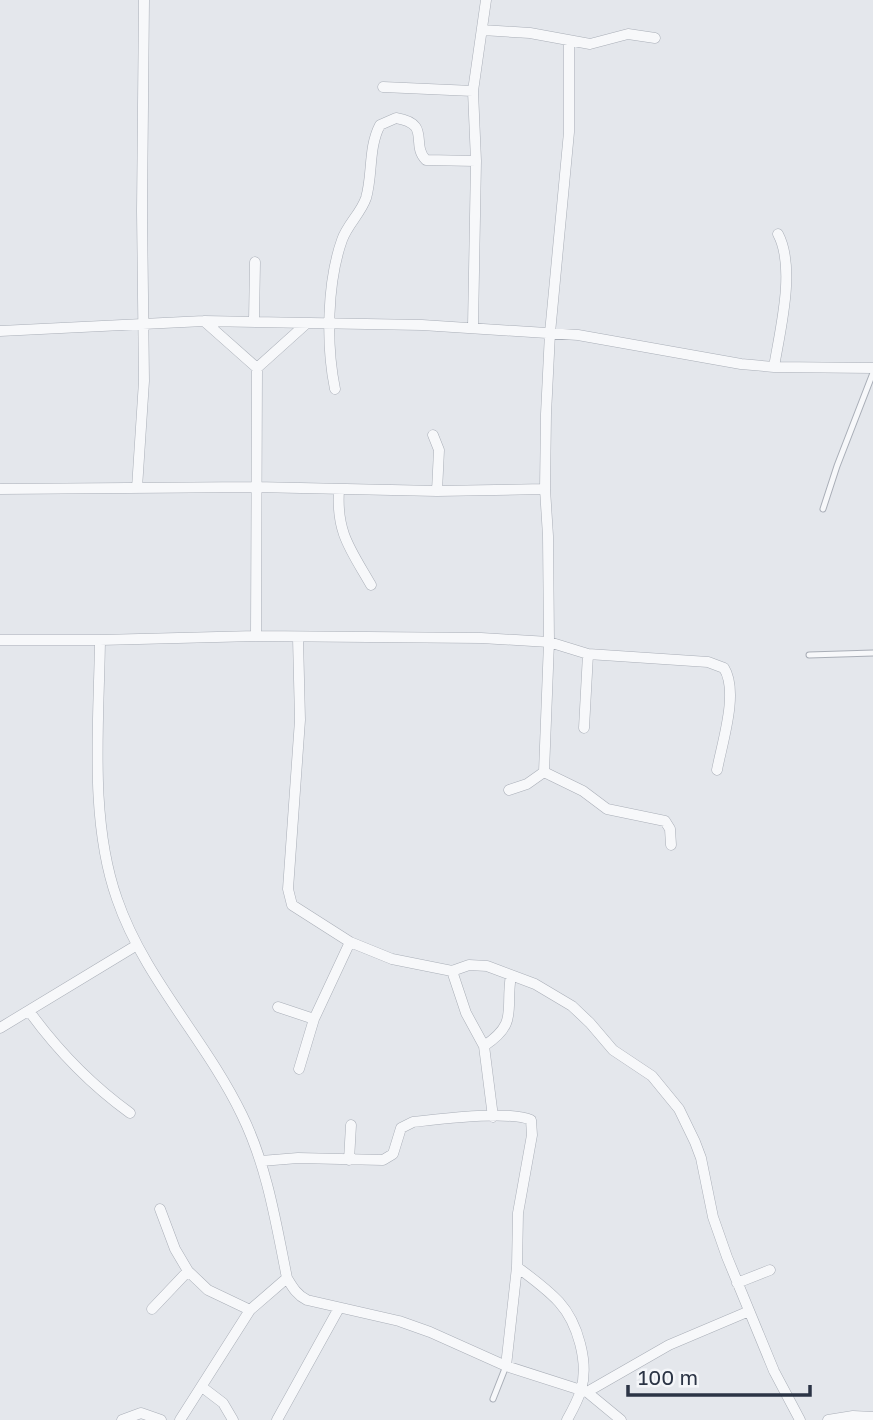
<svg xmlns="http://www.w3.org/2000/svg" width="873" height="1420" viewBox="0 0 873 1420" font-family="'Golos Text',sans-serif">
  <rect width="100%" height="100%" fill="#e4e7ec"/>
  <g fill="none" stroke-linecap="round" stroke-linejoin="round">
    <g stroke="#a9aeb7" stroke-width="7">
      <path id="lane" d="M 823,509 L 837,466 L 873,373
        M 809,655 L 873,653
        M 493,1399 L 506,1366"/>
    </g>
    <g stroke="#a9aeb7" stroke-width="11">
      <path id="street" d="M 482,30 L 530,33 L 590,44 L 628,34 L 655,38
        M 569,41 L 569,132 L 550,333 L 546,414 L 545,489 L 548,536 L 549,642 L 544,772 L 583,791 L 607,809 L 665,821 L 670,829 L 671,845
        M 383,87 L 473,91
        M 204,321 L 257,368
        M 254,321 L 255,262
        M 473,327 L 476,161 L 473,91 L 486,0
        M 0,331 L 204,321 L 422,325 L 578,335 L 741,364 L 774,367 L 873,368
        M 774,367 C 780,330 796,268 778,234
        M 335,389 C 326,345 327,282 342,240 C 347,225 361,213 366,198 C 373,174 368,148 380,125 L 396,118 C 432,124 410,144 426,160 L 476,161
        M 433,435 L 439,450 L 437,491
        M 137,488 L 144,381 L 142,211 L 144,0
        M 0,489 L 255,487 L 437,491 L 545,489
        M 339,490 C 336,533 351,550 371,585
        M 256,636 L 257,368 L 307,323
        M 298,638 L 300,720 L 288,889 L 292,905 L 350,942 L 392,959 L 452,971 L 469,965 L 487,966 L 535,984 L 572,1006 L 590,1023 L 613,1050 L 652,1076 L 679,1109 L 695,1142 L 701,1158 L 713,1217 L 727,1257 L 774,1371 L 800,1420
        M 0,640 L 100,640 L 256,636 L 481,638 L 549,642 L 588,654 L 708,662 L 724,668 C 739,692 722,743 717,770
        M 100,640 C 99,723 89,820 117,899 C 144,978 206,1040 242,1115 C 267,1166 276,1223 287,1278 C 293,1288 297,1295 307,1300 L 399,1321 L 430,1332 L 506,1366 L 587,1392 L 621,1420
        M 584,728 L 588,654
        M 509,790 L 527,784 L 544,772
        M 452,971 L 466,1013 L 484,1046 L 493,1117
        M 278,1007 L 314,1019
        M 29,1011 C 58,1051 90,1084 130,1113
        M 0,1028 L 137,945
        M 484,1046 C 519,1023 505,1010 511,975
        M 299,1069 L 314,1019 L 350,942
        M 349,1160 L 351,1125
        M 261,1161 L 298,1158 L 383,1160 L 393,1154 L 401,1128 L 413,1122 C 439,1119 509,1110 531,1120 L 532,1135 L 518,1213 L 517,1267 L 506,1366
        M 160,1209 L 175,1249 L 188,1271
        M 517,1267 C 532,1278 547,1289 559,1302 C 578,1323 589,1363 581,1390 C 578,1400 572,1411 567,1420
        M 737,1283 L 770,1270
        M 152,1309 L 188,1271 L 208,1290 L 250,1310
        M 202,1387 L 223,1403 L 233,1420
        M 587,1392 L 669,1345 L 747,1312
        M 122,1420 L 141,1413 L 161,1420
        M 180,1420 L 250,1310 L 287,1278
        M 277,1420 L 339,1308
        M 828,1420 L 853,1416 L 873,1417"/>
    </g>
    <use href="#lane" stroke="#f7f8fa" stroke-width="5"/>
    <use href="#street" stroke="#f7f8fa" stroke-width="10"/>
  </g>
  <path d="M628 1385v10h182v-10" fill="none" stroke="#2b3445" stroke-width="3.5"/>
  <text x="638" y="1385" font-size="21" fill="#2b3445" stroke="#f4f6f9" stroke-width="5" paint-order="stroke">100 m</text>
</svg>
